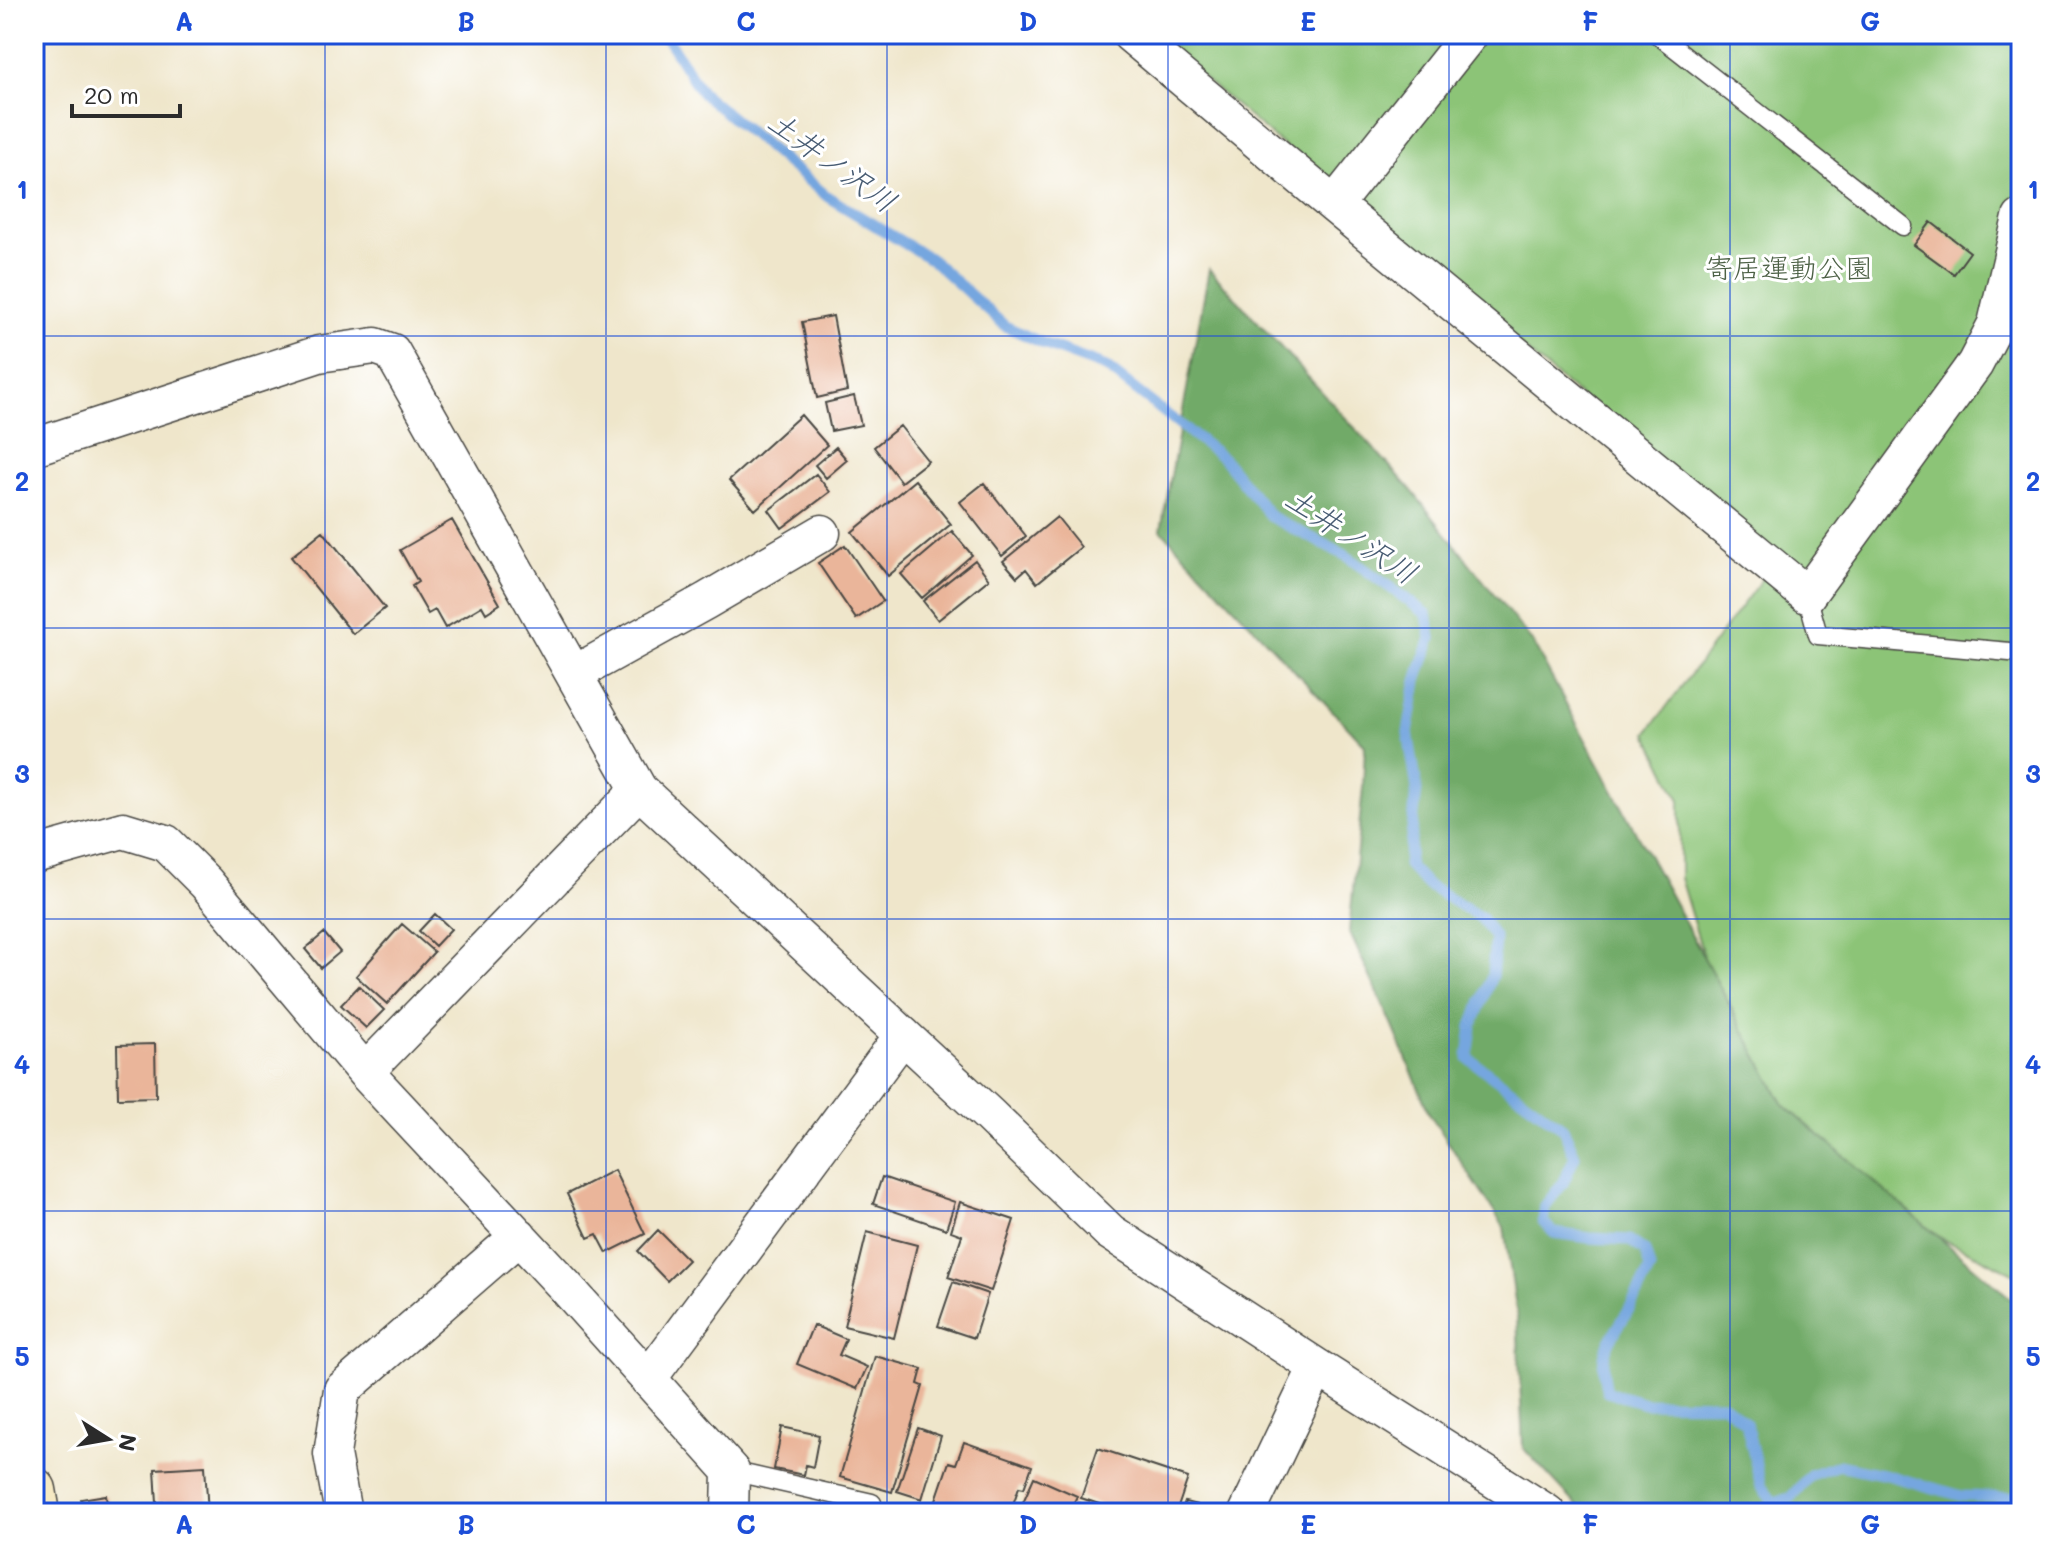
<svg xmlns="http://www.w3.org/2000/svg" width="2055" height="1547" viewBox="0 0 2055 1547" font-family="Mali,'Klee One',sans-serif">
  <rect width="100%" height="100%" fill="#fff"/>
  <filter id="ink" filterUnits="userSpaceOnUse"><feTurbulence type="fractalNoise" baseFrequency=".0125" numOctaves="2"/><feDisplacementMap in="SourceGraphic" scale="16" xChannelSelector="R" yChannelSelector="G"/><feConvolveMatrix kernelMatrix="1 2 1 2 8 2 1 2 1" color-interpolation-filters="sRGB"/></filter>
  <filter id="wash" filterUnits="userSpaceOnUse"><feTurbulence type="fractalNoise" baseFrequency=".006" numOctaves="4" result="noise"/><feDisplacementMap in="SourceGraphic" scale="32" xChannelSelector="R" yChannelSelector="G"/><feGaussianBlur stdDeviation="1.8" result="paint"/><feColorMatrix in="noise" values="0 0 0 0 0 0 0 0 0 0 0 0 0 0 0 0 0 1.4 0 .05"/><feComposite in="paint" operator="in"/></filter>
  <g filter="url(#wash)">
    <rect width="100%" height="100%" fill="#efe6cb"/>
    <path fill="#8cc477" stroke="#5c7851" stroke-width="2" d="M 1151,34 L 2021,34 L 2021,1277 L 1844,1191 L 1732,1050 L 1680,878 L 1680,800 L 1647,733 L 1775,561 Z"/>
    <path fill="#71aa68" stroke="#4e6a4a" stroke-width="2" d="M 1209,269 L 1408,486 L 1533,643 L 1784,1105 L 2021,1307 L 2021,1513 L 1584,1513 L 1523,1448 L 1517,1314 L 1504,1227 L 1429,1113 L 1392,1024 L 1349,931 L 1363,787 L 1365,745 L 1161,530 Z"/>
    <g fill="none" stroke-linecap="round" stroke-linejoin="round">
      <path stroke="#74a6df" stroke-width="11" d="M 664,34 L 702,93 L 828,197 L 932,260 L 1005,326 L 1049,346 L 1106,367 L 1224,459 L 1271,517 L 1345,555 L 1427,614 L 1431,638 L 1417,681 L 1408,733 L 1417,788 L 1408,865 L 1427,885 L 1481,918 L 1495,938 L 1492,976 L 1472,1026 L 1468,1058 L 1563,1128 L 1575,1156 L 1563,1183 L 1545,1206 L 1543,1222 L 1554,1233 L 1590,1238 L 1629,1240 L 1645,1251 L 1650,1269 C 1643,1282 1637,1296 1629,1309 C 1609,1344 1597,1350 1607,1392 L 1645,1403 L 1723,1404 L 1746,1423 L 1761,1486 L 1773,1502 L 1790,1498 L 1810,1475 L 1838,1465 L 1887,1475 L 1962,1496 L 2021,1498"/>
    </g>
    <g id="blocks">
      <path fill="#eab59a" d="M 1931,222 L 1970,252 L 1954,274 L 1914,245 Z
        M 833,316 L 847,391 L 817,398 L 802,322 Z
        M 854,396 L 861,425 L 831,431 L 825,403 Z
        M 801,415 L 827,445 L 755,510 L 729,480 Z
        M 900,426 L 928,461 L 901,482 L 874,447 Z
        M 836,447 L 847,460 L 826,478 L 815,465 Z
        M 816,474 L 830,492 L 782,528 L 769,510 Z
        M 915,480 L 951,524 L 888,576 L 852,532 Z
        M 984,483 L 1026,536 L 1002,556 L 960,502 Z
        M 1057,517 L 1081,547 L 1037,583 L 1026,569 L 1017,577 L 1003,561 Z
        M 452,520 L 500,604 L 486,613 L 482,606 L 445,628 L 435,610 L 428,614 L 412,586 L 418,582 L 400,550 Z
        M 323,531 L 385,608 L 353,634 L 291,557 Z
        M 952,531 L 972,555 L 922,598 L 901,574 Z
        M 845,545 L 883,601 L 856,619 L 818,563 Z
        M 975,560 L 989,579 L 938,620 L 923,601 Z
        M 435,914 L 451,929 L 435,946 L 419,931 Z
        M 402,924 L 434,952 L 387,1004 L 356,976 Z
        M 324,933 L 340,952 L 321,968 L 305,949 Z
        M 359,986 L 384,1010 L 366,1028 L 341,1005 Z
        M 155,1044 L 156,1097 L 118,1098 L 117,1045 Z
        M 614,1170 L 645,1234 L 607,1253 L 597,1234 L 588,1238 L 567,1194 Z
        M 882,1177 L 955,1202 L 946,1229 L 873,1204 Z
        M 960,1202 L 1014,1220 L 991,1291 L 948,1277 L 962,1235 L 951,1231 Z
        M 658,1230 L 688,1260 L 667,1281 L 638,1251 Z
        M 867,1232 L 917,1245 L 894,1338 L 844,1326 Z
        M 953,1282 L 988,1294 L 974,1338 L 938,1326 Z
        M 813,1325 L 846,1339 L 839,1355 L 867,1367 L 857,1389 L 797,1364 Z
        M 875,1356 L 922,1369 L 918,1384 L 923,1386 L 892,1492 L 840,1477 Z
        M 782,1427 L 819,1435 L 813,1467 L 806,1465 L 804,1475 L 774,1469 Z
        M 918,1428 L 941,1436 L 922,1499 L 897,1491 Z
        M 964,1442 L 1032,1466 L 1024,1488 L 1019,1487 L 1010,1513 L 949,1513 L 950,1509 L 935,1503 L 949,1462 L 956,1464 Z
        M 1098,1448 L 1188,1478 L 1176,1513 L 1126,1513 L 1081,1498 Z
        M 205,1466 L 208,1513 L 168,1513 L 168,1502 L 157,1503 L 155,1469 Z
        M 1034,1477 L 1077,1496 L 1069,1513 L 1028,1513 L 1020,1509 Z
        M 106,1495 L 108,1513 L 83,1513 L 81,1499 Z
        M 1185,1502 L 1197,1505 L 1194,1513 L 1181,1513 Z
        M 1079,1503 L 1107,1512 L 1107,1513 L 1076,1513 Z"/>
    </g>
  </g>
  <g filter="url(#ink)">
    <use href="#blocks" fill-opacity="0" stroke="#484743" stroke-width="2"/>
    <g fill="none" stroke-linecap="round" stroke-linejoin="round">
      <g stroke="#484743" stroke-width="21">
        <path id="service" d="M 1657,34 L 1903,226
          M 1807,595 L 1818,635 L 2021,653
          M 731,1471 L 872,1503"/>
      </g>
      <g stroke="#484743" stroke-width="39">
        <path id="minor" d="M 1130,34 L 1334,205 L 1807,595 L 1975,364 L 1996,324 L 2021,218
          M 1334,205 L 1470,34
          M 34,447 L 319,354 L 375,346 L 392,352 L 639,790 L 989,1115 L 1110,1232 L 1317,1367 L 1547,1513
          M 574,674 L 706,601 L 822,533
          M 34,855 L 123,830 L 166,843 L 206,883 L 365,1072 L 564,1285 L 731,1471 L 730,1513
          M 365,1072 L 639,790
          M 648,1379 L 903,1035
          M 343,1513 L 332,1454 L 342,1390 L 519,1236
          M 1247,1513 L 1317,1367"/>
      </g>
      <g stroke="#484743" stroke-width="47">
        <path id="secondary" d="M 34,1490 L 38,1513"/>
      </g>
      <use href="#service" stroke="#fff" stroke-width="18"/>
      <use href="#minor" stroke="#fff" stroke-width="36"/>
      <use href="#secondary" stroke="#f6e9c3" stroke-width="44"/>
    </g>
  </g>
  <path fill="none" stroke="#1d4ed8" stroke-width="2" stroke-opacity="0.55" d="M 325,34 L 325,1513M 606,34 L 606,1513M 887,34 L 887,1513M 1168,34 L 1168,1513M 1449,34 L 1449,1513M 1730,34 L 1730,1513M 34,336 L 2021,336M 34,628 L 2021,628M 34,919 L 2021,919M 34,1211 L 2021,1211"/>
  <g text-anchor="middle" stroke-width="6" stroke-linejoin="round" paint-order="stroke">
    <g font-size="28" fill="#4d6146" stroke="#fff">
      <text x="1789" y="278">寄居運動公園</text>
    </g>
    <g font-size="30" font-style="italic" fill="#485c73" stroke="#fff">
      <text transform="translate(832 162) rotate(36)" y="10">土井ノ沢川</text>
      <text transform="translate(1351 536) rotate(33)" y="10">土井ノ沢川</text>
    </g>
  </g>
  <rect width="2055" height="1547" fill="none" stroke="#fff" stroke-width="88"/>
  <g transform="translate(108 1439) rotate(101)" stroke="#ffffff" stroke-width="6" paint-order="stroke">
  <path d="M0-6L14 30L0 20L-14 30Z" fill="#2b2b2b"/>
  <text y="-12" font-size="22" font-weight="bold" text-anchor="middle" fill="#2b2b2b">N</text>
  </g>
  <path d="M72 104v12h108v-12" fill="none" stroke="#2b2b2b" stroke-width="4"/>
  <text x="84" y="104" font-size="24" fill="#2b2b2b" stroke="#ffffff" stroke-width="6" paint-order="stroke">20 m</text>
  <rect x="44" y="44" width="1967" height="1459" fill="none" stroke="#1d4ed8" stroke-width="3"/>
  <g font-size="26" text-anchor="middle" font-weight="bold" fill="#1d4ed8">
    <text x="184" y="31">A</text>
    <text x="466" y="31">B</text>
    <text x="746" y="31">C</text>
    <text x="1028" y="31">D</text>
    <text x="1308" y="31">E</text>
    <text x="1590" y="31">F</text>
    <text x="1870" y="31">G</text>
    <text x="22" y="199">1</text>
    <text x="2033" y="199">1</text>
    <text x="22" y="491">2</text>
    <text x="2033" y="491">2</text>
    <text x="22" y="783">3</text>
    <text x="2033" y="783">3</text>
    <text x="22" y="1074">4</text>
    <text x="2033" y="1074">4</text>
    <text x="22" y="1366">5</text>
    <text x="2033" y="1366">5</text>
    <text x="184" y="1534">A</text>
    <text x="466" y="1534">B</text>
    <text x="746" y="1534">C</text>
    <text x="1028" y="1534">D</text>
    <text x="1308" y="1534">E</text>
    <text x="1590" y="1534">F</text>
    <text x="1870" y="1534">G</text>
  </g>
</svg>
